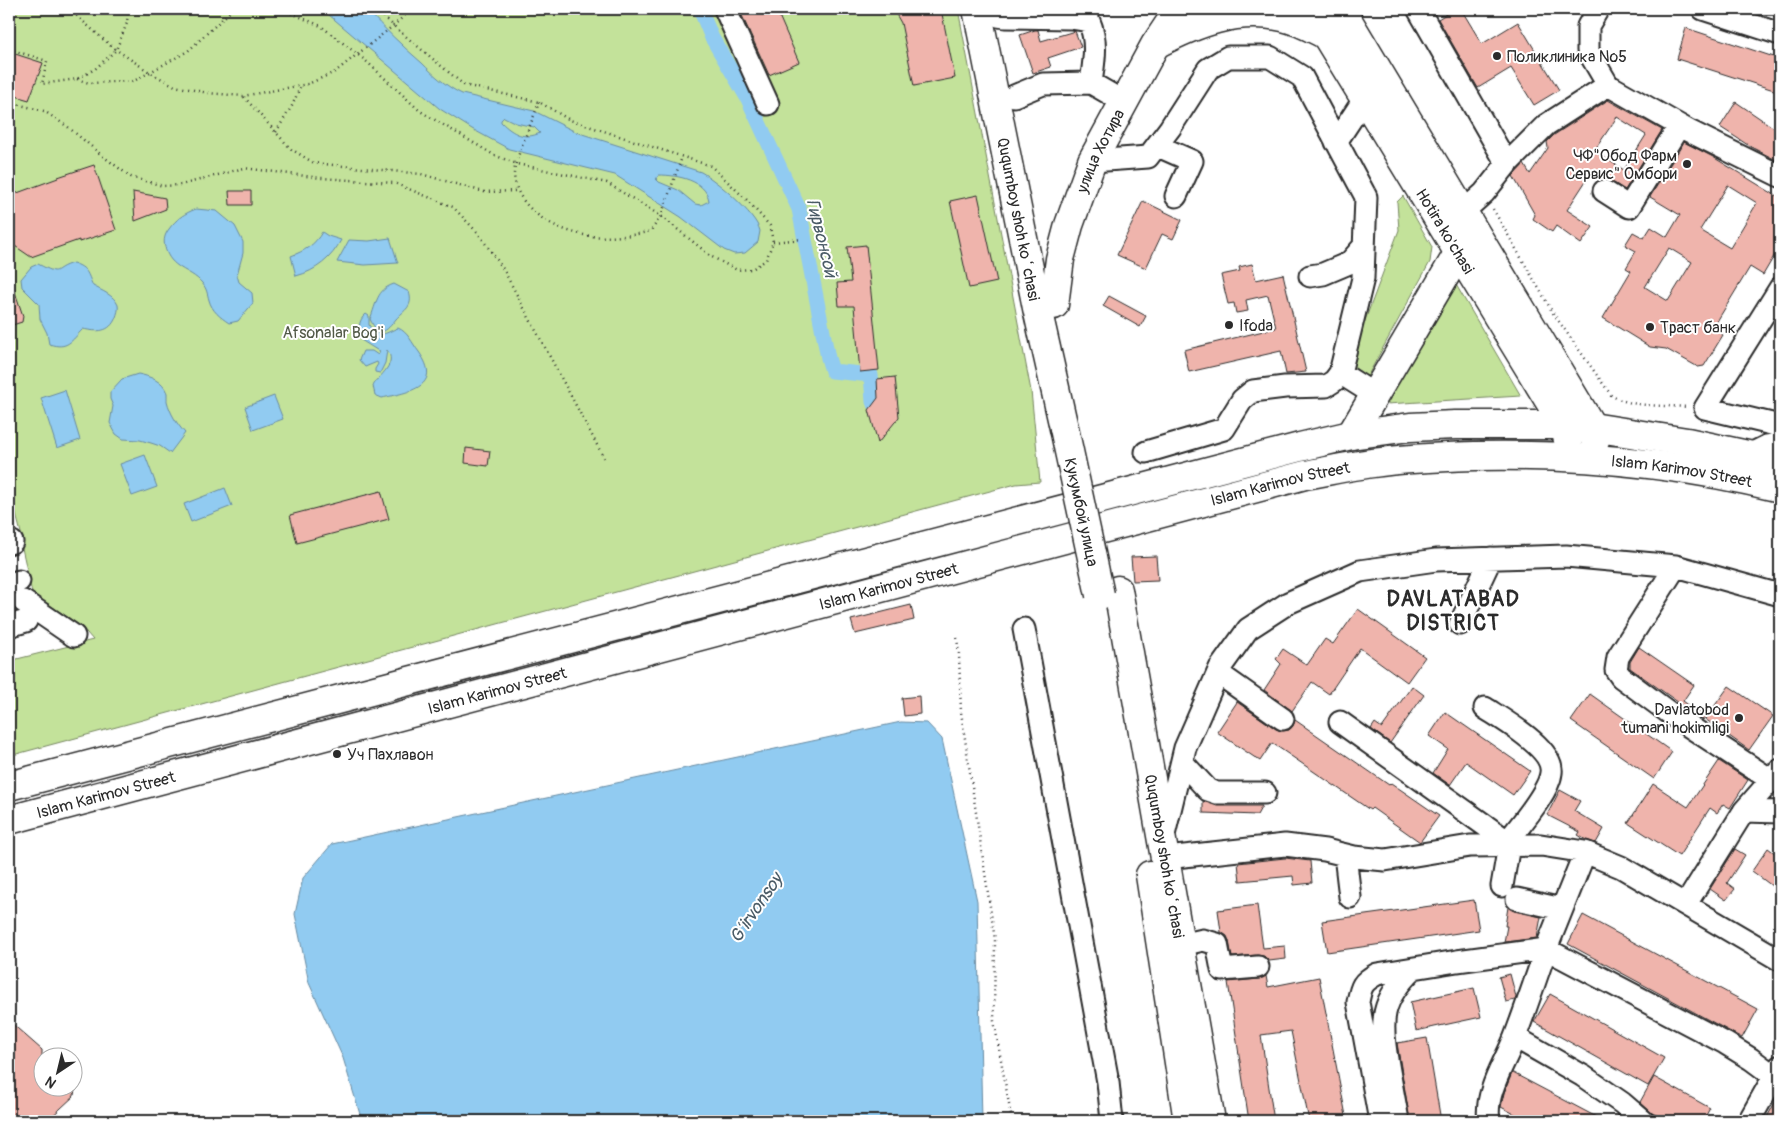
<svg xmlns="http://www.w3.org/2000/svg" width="1789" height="1130" viewBox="0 0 1789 1130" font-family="Pangolin,sans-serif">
  <rect width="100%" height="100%" fill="#fff"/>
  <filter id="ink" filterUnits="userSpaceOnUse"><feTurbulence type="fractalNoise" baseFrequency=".02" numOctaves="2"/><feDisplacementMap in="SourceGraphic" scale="10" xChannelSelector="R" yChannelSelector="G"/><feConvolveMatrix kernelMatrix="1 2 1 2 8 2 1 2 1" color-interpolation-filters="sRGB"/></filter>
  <g filter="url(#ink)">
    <path fill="#c3e29a" stroke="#778662" d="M 9,9 L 958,9 L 1031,391 L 1040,482 L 1016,484 L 9,756 L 9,661 L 93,640 L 81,626 L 32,593 L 22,548 L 21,533 L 9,488 Z
      M 1403,196 L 1432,247 L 1430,262 L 1367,377 L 1349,363 L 1399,230 L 1397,202 Z
      M 1455,283 L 1521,396 L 1386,404 Z"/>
    <path fill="#91cbf1" stroke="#688ba2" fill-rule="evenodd" d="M 322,9 L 366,9 C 384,28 402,46 422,63 C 434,75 447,87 462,94 L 534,111 L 576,132 L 701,172 C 717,181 756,214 760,231 L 758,242 L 745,253 L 734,254 L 724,250 L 681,217 L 615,175 L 509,149 L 472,129 L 440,109 ZM 504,117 L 516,123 L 534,127 L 540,133 C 525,140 513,134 501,122 L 501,120 ZM 659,175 C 677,175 706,180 709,201 L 701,205 L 695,204 L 678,190 L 659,182 L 656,179 Z
      M 196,209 L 217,211 L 235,226 L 243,242 L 243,253 L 237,275 L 239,282 L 252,293 L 253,303 L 238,321 L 229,323 C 220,317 212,311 209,300 C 207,293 207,289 202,283 C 190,269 170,269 165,247 C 163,240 165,234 169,229 C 176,219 185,213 196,209 Z
      M 322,232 L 328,236 L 341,240 C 332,258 316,271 296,276 L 291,256 C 304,251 315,245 322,232 Z
      M 390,238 L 398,263 L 365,265 L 337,262 L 349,240 L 369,241 Z
      M 73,263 C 88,268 87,273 93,286 C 102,291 114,295 118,305 C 119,309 117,314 116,317 C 110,333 97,332 83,329 C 71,341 68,350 49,344 L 47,333 L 40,319 L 39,304 L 22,287 L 21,279 L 31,267 L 38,264 C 63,277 51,269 73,263 Z
      M 394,284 L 409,292 C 414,307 404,310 396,319 C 386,332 379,339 370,319 C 377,303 376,290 394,284 Z
      M 366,314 L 369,316 L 369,325 C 379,341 386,332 398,328 C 408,332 412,343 419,352 C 444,387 409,392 382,398 L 375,395 L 373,386 C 379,375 398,364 387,350 L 385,363 L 380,373 L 375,372 L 375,369 L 378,364 L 377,362 L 365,367 L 359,360 L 363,351 L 372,351 L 378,355 L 380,352 L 361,340 C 359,331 357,321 366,314 Z
      M 138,374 C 149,376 163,381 167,393 C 167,396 167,399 167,401 C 170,413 177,424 185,433 L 170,453 L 160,446 L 151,443 L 140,440 L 123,439 L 116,434 L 110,423 L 113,406 L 110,399 L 110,392 L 122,379 Z
      M 65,390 L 80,440 L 57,448 L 41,398 Z
      M 274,396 L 283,419 L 253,430 L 245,407 Z
      M 145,455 L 157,487 L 132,496 L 120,464 Z
      M 225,488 L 232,506 L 191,522 L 184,504 Z
      M 901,722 L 927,723 L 942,739 L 977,901 L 982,1121 L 362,1121 L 343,1058 L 309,983 L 295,914 L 303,878 L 332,844 Z"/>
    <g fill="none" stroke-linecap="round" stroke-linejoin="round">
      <path stroke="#91cbf1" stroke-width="15" d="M 700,9 L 712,38 L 748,99 L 799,209 L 828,358 L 832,371 L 871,375 L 873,402"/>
    </g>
    <path fill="#efb4ac" stroke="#2b2b2b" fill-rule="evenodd" d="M 739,9 L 776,9 L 799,62 L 769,75 Z
      M 893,9 L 941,9 L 955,78 L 914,86 L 901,23 Z
      M 1454,9 L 1461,9 L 1482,44 L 1518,22 L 1559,90 L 1534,105 L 1511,68 L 1478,88 L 1438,19 Z
      M 1686,28 L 1780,59 L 1780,92 L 1677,59 Z
      M 1035,30 L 1038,30 L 1041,41 L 1075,31 L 1081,47 L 1048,58 L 1051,67 L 1033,73 L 1020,35 Z
      M 9,52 L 43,63 L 29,100 L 9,94 Z
      M 1608,100 L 1662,130 L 1625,190 L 1593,170 L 1567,210 L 1593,227 L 1581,244 L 1556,226 L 1552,232 L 1533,219 L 1535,215 L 1513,176 L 1524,164 L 1530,174 L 1548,148 L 1547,142 L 1554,135 ZM 1617,117 L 1646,135 L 1624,170 L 1594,151 Z
      M 1736,102 L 1780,132 L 1780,162 L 1751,147 L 1720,127 Z
      M 1684,142 L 1713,157 L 1780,198 L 1780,246 L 1763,275 L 1750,267 L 1713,328 L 1723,335 L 1704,366 L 1698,367 L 1666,349 L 1650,347 L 1603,318 L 1631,271 L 1626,268 L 1636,251 L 1625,245 L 1633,232 L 1644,238 L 1651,227 L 1667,237 L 1680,215 L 1650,197 ZM 1728,185 L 1757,203 L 1730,248 L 1700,230 ZM 1669,248 L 1692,262 L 1668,301 L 1645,287 Z
      M 94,165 L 116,230 L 79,242 L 79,240 L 31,257 L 9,242 L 9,196 L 58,178 L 58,177 Z
      M 229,191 L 251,191 L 251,205 L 230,205 Z
      M 133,192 L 165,198 L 166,209 L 135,221 Z
      M 978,195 L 997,282 L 969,288 L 950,201 Z
      M 1143,201 L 1182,220 L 1173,239 L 1162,234 L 1146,268 L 1117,255 Z
      M 866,245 L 879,370 L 860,372 L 854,306 L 839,306 L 837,283 L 851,282 L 847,247 Z
      M 1252,264 L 1256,280 L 1283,274 L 1306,372 L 1286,374 L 1281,351 L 1189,372 L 1184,350 L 1276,328 L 1268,295 L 1246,300 L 1248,311 L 1236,313 L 1234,303 L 1228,304 L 1221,275 L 1240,271 L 1239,267 Z
      M 11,280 L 23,316 L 22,322 L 9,326 L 9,281 Z
      M 1109,296 L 1146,316 L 1140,327 L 1103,306 Z
      M 895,377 L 899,417 L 878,443 L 869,410 L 878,398 L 877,379 Z
      M 466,448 L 490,451 L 488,466 L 465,463 Z
      M 381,491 L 389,519 L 297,543 L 290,515 Z
      M 1156,556 L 1158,580 L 1133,581 L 1131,557 Z
      M 911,605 L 914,620 L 855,634 L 851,620 Z
      M 1358,609 L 1425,657 L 1407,682 L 1360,648 L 1329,694 L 1312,682 L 1292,711 L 1264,690 L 1281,664 L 1276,659 L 1283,649 L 1307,665 L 1325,639 L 1333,644 Z
      M 1639,647 L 1694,685 L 1683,701 L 1705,717 L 1703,720 L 1630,668 L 1630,662 Z
      M 1412,686 L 1424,695 L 1390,743 L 1371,729 L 1375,723 L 1382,728 Z
      M 1729,686 L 1773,716 L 1749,750 L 1705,719 Z
      M 1590,694 L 1672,752 L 1654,779 L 1571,721 Z
      M 919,696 L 920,714 L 904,716 L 902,698 Z
      M 1237,702 L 1276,729 L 1281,731 L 1289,730 L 1293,726 L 1295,720 L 1389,785 L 1391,783 L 1439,816 L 1420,842 L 1372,808 L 1370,810 L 1272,743 L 1260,761 L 1217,732 Z
      M 1445,712 L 1530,771 L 1513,795 L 1466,762 L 1450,785 L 1433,773 L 1448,749 L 1429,736 Z
      M 1719,761 L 1748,780 L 1730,808 L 1723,804 L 1717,813 L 1710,808 L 1679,856 L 1628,823 L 1653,784 L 1688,807 Z
      M 1560,790 L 1580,801 L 1574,811 L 1604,829 L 1596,843 L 1586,840 L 1578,835 L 1580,832 L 1547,815 Z
      M 1203,801 L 1217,806 L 1262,806 L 1257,815 L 1203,813 Z
      M 1768,848 L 1780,857 L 1780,892 L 1752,871 Z
      M 1735,849 L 1745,855 L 1727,883 L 1735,889 L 1726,900 L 1710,889 Z
      M 1285,858 L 1310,861 L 1312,883 L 1294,885 L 1293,876 L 1240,881 L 1238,863 Z
      M 1474,900 L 1479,930 L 1327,952 L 1322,921 Z
      M 1257,905 L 1263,948 L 1285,946 L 1286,959 L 1269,961 L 1264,956 L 1257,955 L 1232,957 L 1229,941 L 1227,936 L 1221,932 L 1218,910 Z
      M 1508,907 L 1514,911 L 1541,917 L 1537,938 L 1504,942 L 1507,926 L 1505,926 Z
      M 1583,915 L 1758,1009 L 1742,1038 L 1568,944 Z
      M 1510,974 L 1516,997 L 1515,1000 L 1506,1002 L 1499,977 Z
      M 1266,976 L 1268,987 L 1319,977 L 1347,1121 L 1309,1121 L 1291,1031 L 1261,1035 L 1274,1121 L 1249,1121 L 1228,982 L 1259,979 Z
      M 1474,988 L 1481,1017 L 1416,1031 L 1410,1002 Z
      M 1550,994 L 1664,1058 L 1648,1086 L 1534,1022 Z
      M 9,1021 L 42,1050 L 42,1088 L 75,1088 L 74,1096 L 47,1121 L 9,1121 Z
      M 1427,1038 L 1441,1121 L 1410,1121 L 1397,1043 Z
      M 1512,1073 L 1513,1073 L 1604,1121 L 1528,1121 L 1501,1107 L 1504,1093 Z
      M 1654,1077 L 1710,1108 L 1703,1121 L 1668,1121 L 1652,1113 L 1640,1102 Z
      M 1780,1093 L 1780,1121 L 1765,1121 Z"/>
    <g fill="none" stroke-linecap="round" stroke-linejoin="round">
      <g stroke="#2b2b2b" stroke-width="25">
        <path id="minor" d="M 725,9 L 768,104
          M 1418,9 L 1507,164
          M 1598,9 L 1588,26 L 1588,51 L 1608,85 L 1689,131 L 1780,176
          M 1703,9 L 1780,34
          M 998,16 L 1005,17 L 1071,18 L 1089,21 C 1098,42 1094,61 1091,83
          M 1014,96 L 1043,84 L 1091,83 L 1124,102
          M 1336,142 L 1365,98
          M 1158,146 L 1192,161 L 1176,196
          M 1092,161 L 1148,157 L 1170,128 L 1208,69 L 1228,57 L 1270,57 L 1302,77 L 1366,197 L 1363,278 L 1340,373 L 1334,381 L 1326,386 L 1285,387 L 1253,391 L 1242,400 L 1224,429 L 1146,452
          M 1604,191 L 1629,207 L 1679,126
          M 1463,212 L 1484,193 L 1507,164 L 1546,125 L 1608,85
          M 1310,276 L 1323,274 L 1349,263 L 1364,246
          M 1780,288 L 1705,408 L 1780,426
          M 1340,373 L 1375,395
          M 1749,455 L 1767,446 L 1780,444
          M 9,543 L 12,542
          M 1676,566 L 1618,657 L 1616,670 L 1621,677 L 1675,717 L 1771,780
          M 9,584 L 19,581
          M 23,601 L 74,636
          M 1460,624 L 1491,558
          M 9,626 L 26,621
          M 1024,629 L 1108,1082 L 1112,1121
          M 1218,673 L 1283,719
          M 1485,708 C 1503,720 1555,749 1551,773 C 1549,792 1520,825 1508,841
          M 1340,722 L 1514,846
          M 1182,762 L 1208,790 L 1217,793 L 1265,793
          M 1744,811 L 1780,812
          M 1164,835 L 1185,748 L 1220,668 L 1248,629 L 1288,603 L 1360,571 L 1436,560 L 1566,556 L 1676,566 L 1780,595
          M 1345,855 L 1350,897
          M 1166,858 L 1285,845 L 1325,850 L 1354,857 L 1385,860 L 1470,846 L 1541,845 L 1585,852 L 1621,867 L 1780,960
          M 1502,886 L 1509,845
          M 1517,899 L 1562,909
          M 1686,904 L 1744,811 L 1780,770
          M 1181,945 L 1203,940 L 1217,944 L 1222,970 L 1258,967
          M 1515,1037 L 1583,1076 L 1622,1103 L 1643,1121
          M 1380,1121 L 1358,1002 C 1361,986 1362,982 1377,974 L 1457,961 L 1546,949 L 1585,852
          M 1398,1121 C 1395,1102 1391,1084 1388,1065 C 1380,1021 1380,1000 1414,968
          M 1489,1121 C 1484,1093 1505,1063 1515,1037 C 1526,1008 1536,978 1546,949 L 1725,1043 L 1751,1059 L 1774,1076
          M 1749,1121 L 1780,1066"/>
      </g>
      <g stroke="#2b2b2b" stroke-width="31">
        <g id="major">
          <path d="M 977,9 L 1037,308 L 1064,428"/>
          <path id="s1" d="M 1310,9 L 1564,425 L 1568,440"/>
          <path d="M 1341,9 L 1592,427 L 1595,440"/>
          <path d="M 1156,44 C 1196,23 1236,7 1283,17 C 1298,20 1312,28 1326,35"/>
          <path id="s2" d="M 1054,305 L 1060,259 L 1069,225 L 1092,161 L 1155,45 L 1179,9"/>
          <path d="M 1351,435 L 1459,252"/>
          <path d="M 1118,590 L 1211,1121"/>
          <path d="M 9,786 L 1300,447 L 1351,435 L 1410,427 L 1455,425 L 1564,425 L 1592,427 L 1687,442 L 1780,462"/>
          <path id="s3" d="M 9,820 L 1305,475 C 1328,471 1350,466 1373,463 C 1407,458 1441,457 1475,456 C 1578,454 1680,463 1780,488"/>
          <path d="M 1150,875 L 1188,1121"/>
        </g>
      </g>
      <path stroke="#2b2b2b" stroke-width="2.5" stroke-dasharray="1 4" stroke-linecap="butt" d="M 69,9 L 112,47 L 151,73 L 175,86 L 208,93 L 243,96 L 308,84 L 335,72 L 393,26 L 412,9
        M 282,9 L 321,26 L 366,61 L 420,111 L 494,155 L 517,164 L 607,183 L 661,216 L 712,257 L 737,270 L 752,269 L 766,260 L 773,242 L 770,226 L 748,201 L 711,166 L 570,120 L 539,102 L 464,85 L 397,29 L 376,9
        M 9,49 L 47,61 L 42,84 L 77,79 L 95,69 L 116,50 L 127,23 L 128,9
        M 77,79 L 89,83 L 134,81 L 188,51 L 233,9
        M 244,97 L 291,149 L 314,163 L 421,174 L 484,192 L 517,191
        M 9,102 L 44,111 L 68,127 L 104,157 L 131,177 L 163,186 L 181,185 L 244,168 L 321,178 L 394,183 L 453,207 L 478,233 L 502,267 L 604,458
        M 539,102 C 534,118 514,160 514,174 C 516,211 558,232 591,236 C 611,238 632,236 651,231 L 661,216 L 682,157
        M 276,132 L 292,106 L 301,85
        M 1493,209 L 1553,313 L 1611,395 C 1630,408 1665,405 1688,407
        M 773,242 L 802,239
        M 1774,509 L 1780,511
        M 957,638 L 959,654 L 961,712 L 995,940 L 994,1021 L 1012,1121"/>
      <use href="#minor" stroke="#fff" stroke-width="21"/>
      <use href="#major" stroke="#fff" stroke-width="28"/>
      <g stroke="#2b2b2b" stroke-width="31" stroke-linecap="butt">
        <g id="major-bridge">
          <path id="s4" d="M 1064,428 L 1100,595"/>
        </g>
      </g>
      <use href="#major-bridge" stroke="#fff" stroke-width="28"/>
    </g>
  </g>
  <g fill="#2b2b2b" stroke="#fff" stroke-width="2">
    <circle cx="1497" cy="56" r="5"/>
    <circle cx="1687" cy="164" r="5"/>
    <circle cx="1229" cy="325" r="5"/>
    <circle cx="1650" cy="327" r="5"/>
    <circle cx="1739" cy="718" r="5"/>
    <circle cx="337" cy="754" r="5"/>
  </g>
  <g text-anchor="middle" stroke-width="4" stroke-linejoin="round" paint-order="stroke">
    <g font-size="16" fill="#2b2b2b" stroke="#fff" text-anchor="start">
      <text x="1507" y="62">Поликлиника №5</text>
      <text x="1677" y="161" text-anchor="end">ЧФ"Обод Фарм<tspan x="1677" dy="18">Сервис" Омбори</tspan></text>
      <text x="1239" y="331">Ifoda</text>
      <text x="1660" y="333">Траст банк</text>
      <text x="1729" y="715" text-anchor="end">Davlatobod<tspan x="1729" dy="18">tumani hokimligi</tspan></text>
      <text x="347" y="760">Уч Пахлавон</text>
    </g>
    <g font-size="16" fill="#2b2b2b" stroke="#fff">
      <text dy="6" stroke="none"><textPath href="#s2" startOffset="162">улица Хотира</textPath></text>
      <text transform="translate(1019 219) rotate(79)" y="6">Ququmboy shoh koʻchasi</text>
      <text dy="6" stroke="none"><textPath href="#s1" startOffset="260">Hotira ko'chasi</textPath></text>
      <text dy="6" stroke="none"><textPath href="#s3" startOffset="1720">Islam Karimov Street</textPath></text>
      <text dy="6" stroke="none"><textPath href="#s3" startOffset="1315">Islam Karimov Street</textPath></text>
      <text dy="6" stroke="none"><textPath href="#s4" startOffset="86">Кукумбой улица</textPath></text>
      <text dy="6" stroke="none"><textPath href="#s3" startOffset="910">Islam Karimov Street</textPath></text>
      <text dy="6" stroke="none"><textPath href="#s3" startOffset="505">Islam Karimov Street</textPath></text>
      <text dy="6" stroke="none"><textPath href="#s3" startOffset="100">Islam Karimov Street</textPath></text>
      <text transform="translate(1165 856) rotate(80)" y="6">Ququmboy shoh koʻchasi</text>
    </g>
    <g font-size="16" fill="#515947" stroke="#fff">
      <text x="333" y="338">Afsonalar Bog'i</text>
    </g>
    <g font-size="18" font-style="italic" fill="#4a5b66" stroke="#fff">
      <text transform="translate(822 238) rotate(76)" y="6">Гирвонсой</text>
      <text transform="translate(756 908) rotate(-56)" y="6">G‘irvonsoy</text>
    </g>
    <g font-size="21" font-weight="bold" letter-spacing="1" fill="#2b2b2b" stroke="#fff">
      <text x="1453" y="606">DAVLATABAD<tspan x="1453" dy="24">DISTRICT</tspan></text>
    </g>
  </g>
  <rect width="1789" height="1130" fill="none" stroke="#fff" stroke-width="30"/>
  <rect x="15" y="15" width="1759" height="1100" fill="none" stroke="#2b2b2b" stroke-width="2" filter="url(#ink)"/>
  <g transform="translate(58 1072) rotate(215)"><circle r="24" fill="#ffffff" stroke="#aaaaaa"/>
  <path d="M0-4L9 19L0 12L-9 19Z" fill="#2b2b2b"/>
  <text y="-8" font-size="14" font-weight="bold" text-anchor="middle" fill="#2b2b2b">N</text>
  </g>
</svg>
